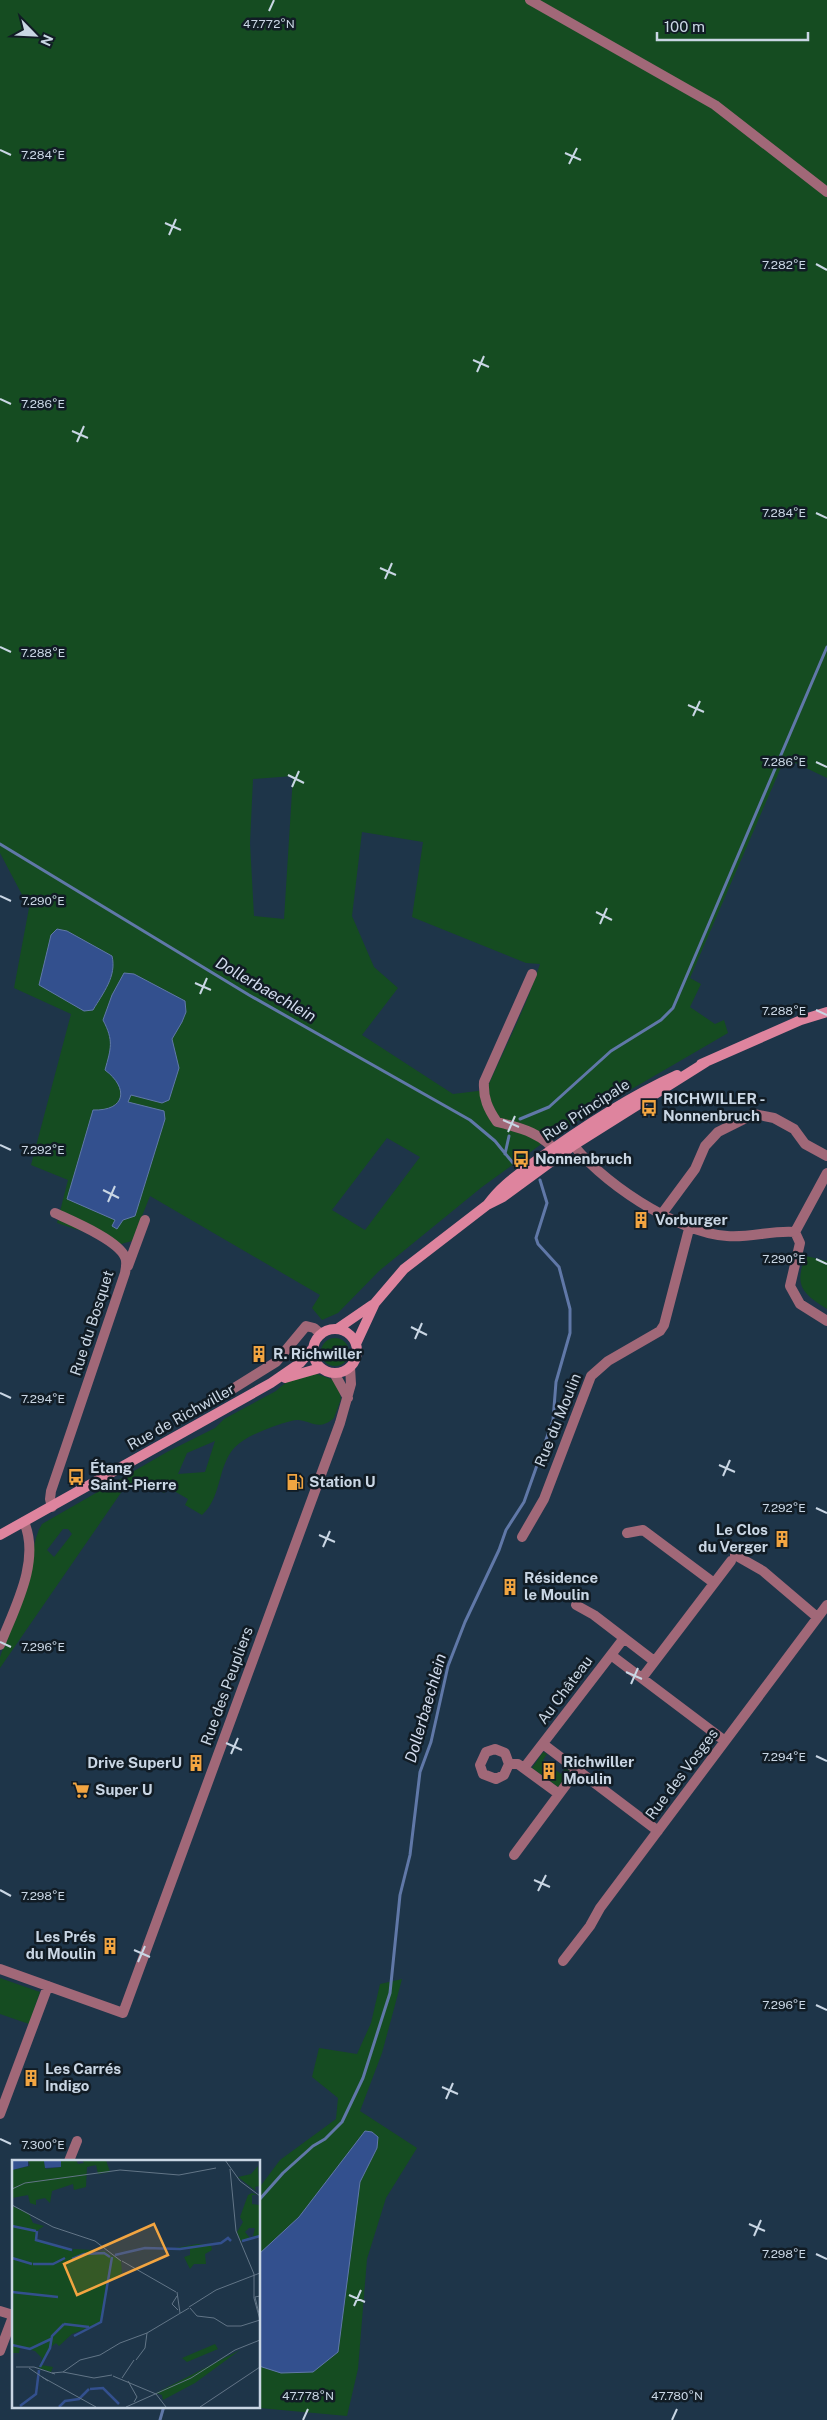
<svg xmlns="http://www.w3.org/2000/svg" width="827" height="2420" viewBox="0 0 827 2420" font-family="'Public Sans',sans-serif">
  <rect width="100%" height="100%" fill="#1e3549"/>
  <path fill="#154c21" fill-rule="evenodd" d="M 0,0 L 827,0 L 827,778 L 785,758 L 690,978 L 701,984 L 690,1007 L 715,1024 L 724,1020 L 728,1033 L 558,1132 L 482,1187 L 379,1271 L 338,1313 L 322,1320 L 312,1308 L 320,1295 L 150,1196 L 132,1241 L 121,1244 L 57,1223 L 68,1180 L 31,1165 L 71,1014 L 14,988 L 29,908 L 0,853 ZM 293,776 L 284,919 L 254,916 L 250,843 L 253,779 ZM 362,832 L 423,842 L 412,917 L 526,963 L 540,964 C 526,1007 505,1048 486,1090 L 453,1094 L 362,1035 L 398,988 L 374,967 L 352,916 ZM 387,1138 L 420,1157 L 365,1230 L 332,1210 Z
    M 806,1256 L 827,1261 L 827,1309 C 801,1293 794,1285 806,1256 Z
    M321 1352a14 14 0 1 1 28 0a14 14 0 1 1-28 0Z
    M 317,1374 L 331,1379 L 338,1384 L 341,1399 L 334,1418 C 316,1434 308,1416 291,1421 C 276,1425 257,1432 244,1440 C 215,1457 225,1495 202,1515 L 185,1505 L 188,1499 L 169,1488 L 164,1493 L 143,1481 L 127,1484 L 0,1668 L 0,1657 C 9,1632 21,1606 28,1580 C 33,1562 32,1540 42,1524 L 167,1452 L 215,1428 L 224,1419 L 276,1391 C 286,1380 302,1375 317,1374 ZM 215,1441 L 205,1472 L 178,1474 L 187,1453 ZM 63,1529 L 68,1529 L 72,1534 L 54,1557 L 47,1550 Z
    M 543,1752 L 547,1754 L 543,1760 L 561,1774 L 565,1768 L 570,1771 L 558,1787 L 532,1768 Z
    M 0,1978 L 40,1992 L 29,2024 L 0,2014 Z
    M 402,1979 L 382,2053 L 360,2111 L 417,2148 L 386,2198 L 367,2259 L 358,2369 L 347,2416 L 238,2406 L 259,2406 L 259,2366 L 281,2373 L 338,2352 L 360,2181 L 377,2148 L 333,2175 L 299,2217 L 259,2254 L 259,2188 L 280,2160 L 336,2119 L 338,2098 L 312,2077 L 319,2048 L 357,2054 L 371,2023 L 380,1984 Z"/>
  <path fill="#33508e" stroke="#6078a8" d="M 57,929 L 67,931 L 112,956 C 117,976 103,993 93,1010 L 84,1011 L 39,985 L 51,935 Z
    M 124,973 L 134,974 L 185,1001 L 186,1012 L 182,1022 L 172,1039 L 179,1068 L 169,1100 L 162,1103 L 131,1095 L 128,1102 L 164,1111 L 165,1119 L 135,1216 L 123,1220 L 117,1229 L 112,1226 L 115,1220 L 67,1199 L 93,1110 C 126,1111 129,1088 105,1070 C 111,1048 114,1041 103,1020 L 112,995 Z
    M 365,2131 L 372,2132 L 378,2137 L 377,2148 L 360,2182 L 338,2352 L 313,2372 L 281,2373 L 259,2366 L 259,2254 L 299,2217 Z"/>
  <g fill="none" stroke-linecap="round" stroke-linejoin="round">
    <path stroke="#6078a8" stroke-width="3" d="M 0,844 L 249,995 L 470,1120 L 495,1141 L 513,1163
      M 520,1119 L 549,1107 L 611,1051 L 661,1020 L 673,1008 L 827,647
      M 505,1154 L 509,1136
      M 259,2200 L 283,2173 L 313,2146 L 325,2139 L 342,2122 L 363,2078 L 390,1993 L 400,1895 L 410,1855 L 420,1772 L 431,1742 L 448,1666 L 465,1622 L 499,1550 L 506,1530 L 524,1502 L 553,1420 L 556,1382 L 570,1333 L 570,1309 L 559,1267 L 538,1244 L 536,1238 L 547,1203 L 540,1180
      M 160,2420 L 164,2406"/>
    <path stroke="#a16878" stroke-width="10" d="M 530,0 L 715,105 L 827,192
      M 532,974 L 484,1082 C 483,1098 488,1109 497,1122 C 522,1128 544,1134 559,1155
      M 569,1139 C 597,1180 677,1233 727,1236 C 750,1238 772,1230 795,1232
      M 661,1215 L 695,1169 L 705,1146 L 718,1132 L 754,1114 L 774,1118 L 794,1129 L 805,1144 L 827,1156
      M 795,1232 L 800,1243 L 790,1286 L 800,1304 L 827,1321
      M 795,1232 L 827,1173
      M 128,1266 L 145,1220
      M 334,1373 L 348,1398
      M 231,1390 L 276,1362 L 306,1326 L 314,1328 L 321,1334
      M 52,1507 L 50,1499 L 51,1491 L 125,1273 C 126,1268 127,1261 125,1257 C 118,1240 72,1221 55,1213
      M 627,1533 L 643,1530 L 714,1583
      M 522,1537 L 544,1499 L 591,1376 L 608,1361 L 660,1331 L 664,1325 L 689,1229
      M 735,1555 L 763,1571 L 817,1617
      M 576,1605 L 594,1615 L 654,1661
      M 0,1645 C 14,1609 41,1561 24,1522
      M 611,1655 L 725,1741
      M 642,1678 L 731,1561
      M 543,1744 L 658,1831
      M 509,1764 L 505,1753 L 495,1749 L 486,1752 L 480,1765 L 483,1774 L 496,1779 L 504,1775 L 509,1764 L 518,1764 L 559,1794
      M 524,1768 L 624,1638
      M 514,1855 L 577,1770
      M 563,1961 L 590,1926 L 600,1908 L 827,1605
      M 0,1969 L 123,2013 L 340,1423 L 351,1384 L 350,1367
      M 0,2114 L 48,1986
      M 69,2161 L 77,2141
      M 0,2311 L 13,2315
      M 0,2351 L 14,2314"/>
    <path stroke="#de849e" stroke-width="10" d="M 701,1064 L 801,1020 L 827,1012
      M 488,1204 C 500,1187 516,1176 533,1163 C 578,1130 626,1098 677,1075
      M313 1351a22 22 0 1 1 44 0a22 22 0 1 1-44 0Z
      M 337,1329 L 372,1305
      M 356,1344 L 375,1303 L 404,1269 L 487,1205 L 503,1197 L 574,1145 L 706,1062
      M 285,1378 L 320,1368
      M 0,1535 L 271,1383 L 300,1363 L 313,1348"/>
  </g>
  <path fill="none" stroke="#c9d6e4" stroke-width="2" d="M 269,11 L 274,0M 0,150 L 11,155M 565,153 L 581,160M 569,164 L 577,148M 165,223 L 181,230M 169,235 L 176,219M 816,264 L 827,270M 473,360 L 489,367M 477,372 L 484,356M 0,399 L 11,404M 72,431 L 88,438M 77,442 L 84,426M 816,513 L 827,518M 380,568 L 396,575M 385,579 L 392,563M 0,647 L 11,652M 688,705 L 704,712M 693,716 L 700,701M 816,762 L 827,767M 288,775 L 304,783M 292,787 L 299,771M 0,896 L 11,901M 596,912 L 612,920M 600,924 L 607,908M 195,983 L 211,990M 200,994 L 207,978M 816,1010 L 827,1015M 503,1120 L 519,1127M 508,1132 L 515,1116M 0,1145 L 11,1150M 103,1190 L 119,1198M 108,1202 L 115,1186M 816,1259 L 827,1264M 411,1327 L 427,1335M 415,1339 L 422,1323M 0,1393 L 11,1398M 719,1465 L 735,1472M 723,1476 L 730,1460M 816,1508 L 827,1513M 319,1535 L 335,1542M 323,1547 L 330,1531M 0,1642 L 11,1647M 626,1672 L 642,1679M 631,1684 L 638,1668M 226,1743 L 242,1750M 231,1754 L 238,1738M 816,1756 L 827,1761M 534,1880 L 550,1887M 0,1890 L 11,1896M 538,1891 L 546,1875M 134,1950 L 150,1957M 138,1962 L 145,1946M 816,2005 L 827,2010M 442,2087 L 458,2094M 446,2099 L 453,2083M 0,2139 L 11,2144M 749,2224 L 765,2231M 754,2236 L 761,2220M 816,2254 L 827,2259M 349,2295 L 365,2302M 354,2306 L 361,2290M 303,2420 L 308,2409M 672,2420 L 677,2409"/>
  <defs>
    <g id="bus-bare" transform="scale(1.35)"><path d="M-5-6H5V4H4V6H2V4H-2V6H-4V4H-5ZM-3.5-4V0h7V-4ZM-3.5 1.2v1.5H-2V1.2ZM2 1.2v1.5H3.5V1.2Z" fill="#f2a541" stroke="#111c25" stroke-width="2.5" paint-order="stroke"/></g>
    <g id="building-bare" transform="scale(1.35)"><path d="M-4-6H4V6H1V3H-1V6H-4ZM-2.5-4.3h1.7v1.8h-1.7ZM.8-4.3h1.7v1.8H.8ZM-2.5-1h1.7V.8h-1.7ZM.8-1h1.7V.8H.8Z" fill="#f2a541" stroke="#111c25" stroke-width="2.5" paint-order="stroke"/></g>
    <g id="fuel-bare" transform="scale(1.35)"><path d="M-5.5-6h7V0h2V4h1.3V-2.5L3-4.5l.8-.8L6-3V5H2.5V1h-1V6h-7ZM-4.2-4.7v3.2H.2V-4.7Z" fill="#f2a541" stroke="#111c25" stroke-width="2.5" paint-order="stroke"/></g>
    <g id="supermarket-bare" transform="scale(1.35)"><path d="M-6-5.5h2.5l.6 2H6L4.5 2H-2.5L-4.4-4H-6ZM-1.5 3.2a1.3 1.3 0 1 0 .1 0ZM3 3.2a1.3 1.3 0 1 0 .1 0Z" fill="#f2a541" stroke="#111c25" stroke-width="2.5" paint-order="stroke"/></g>
  </defs>
  <g fill-rule="evenodd">
    <use href="#bus-bare" x="649" y="1108"/>
    <use href="#bus-bare" x="521" y="1159"/>
    <use href="#building-bare" x="641" y="1220"/>
    <use href="#building-bare" x="259" y="1354"/>
    <use href="#bus-bare" x="76" y="1477"/>
    <use href="#fuel-bare" x="295" y="1482"/>
    <use href="#building-bare" x="782" y="1539"/>
    <use href="#building-bare" x="510" y="1587"/>
    <use href="#building-bare" x="196" y="1763"/>
    <use href="#building-bare" x="549" y="1771"/>
    <use href="#supermarket-bare" x="81" y="1790"/>
    <use href="#building-bare" x="110" y="1946"/>
    <use href="#building-bare" x="31" y="2078"/>
  </g>
  <g text-anchor="middle" stroke-width="5" stroke-linejoin="round" paint-order="stroke">
    <g font-size="15" font-weight="bold" fill="#c9d6e4" stroke="#111c25" text-anchor="start">
      <text x="663" y="1104">RICHWILLER -<tspan x="663" dy="17">Nonnenbruch</tspan></text>
      <text x="535" y="1164">Nonnenbruch</text>
      <text x="655" y="1225">Vorburger</text>
      <text x="273" y="1359">R. Richwiller</text>
      <text x="90" y="1473">Étang<tspan x="90" dy="17">Saint-Pierre</tspan></text>
      <text x="309" y="1487">Station U</text>
      <text x="768" y="1535" text-anchor="end">Le Clos<tspan x="768" dy="17">du Verger</tspan></text>
      <text x="524" y="1583">Résidence<tspan x="524" dy="17">le Moulin</tspan></text>
      <text x="563" y="1767">Richwiller<tspan x="563" dy="17">Moulin</tspan></text>
      <text x="182" y="1768" text-anchor="end">Drive SuperU</text>
      <text x="95" y="1795">Super U</text>
      <text x="96" y="1942" text-anchor="end">Les Prés<tspan x="96" dy="17">du Moulin</tspan></text>
      <text x="45" y="2074">Les Carrés<tspan x="45" dy="17">Indigo</tspan></text>
    </g>
    <g font-size="15" fill="#c9d6e4" stroke="#111c25">
      <text transform="translate(586 1110) rotate(-33)" y="5">Rue Principale</text>
      <text transform="translate(92 1323) rotate(-72)" y="5">Rue du Bosquet</text>
      <text transform="translate(181 1417) rotate(-29)" y="5">Rue de Richwiller</text>
      <text transform="translate(558 1420) rotate(-68)" y="5">Rue du Moulin</text>
      <text transform="translate(227 1686) rotate(-70)" y="5">Rue des Peupliers</text>
      <text transform="translate(565 1690) rotate(-53)" y="5">Au Château</text>
      <text transform="translate(682 1774) rotate(-53)" y="5">Rue des Vosges</text>
    </g>
    <g font-size="16" font-style="italic" fill="#d2dbee" stroke="#111c25">
      <text transform="translate(266 989) rotate(30)" y="6">Dollerbaechlein</text>
      <text transform="translate(425 1708) rotate(-74)" y="6">Dollerbaechlein</text>
    </g>
  </g>
  <g transform="translate(12 2160)">
    <rect width="248" height="248" fill="#1e3549"/>
    <path d="M 16,0 L 37,0 L 32,1 L 34,9 L 49,7 L 49,0 L 64,0 L 66,4 L 72,3 L 70,0 L 94,0 L 98,12 L 86,14 L 84,5 L 75,7 L 74,27 L 62,30 L 61,24 L 40,31 L 38,43 L 33,38 L 24,40 L 24,45 L 18,43 L 16,35 L 0,38 L 0,10 L 18,6 ZM 246,6 L 247,26 L 243,27 L 244,31 L 226,17 L 239,14 ZM 240,33 L 245,35 L 240,35 L 240,44 L 247,45 L 247,37 L 247,77 L 241,76 L 243,68 L 237,68 L 233,72 L 238,78 L 229,81 L 225,72 L 231,62 L 228,57 L 236,35 ZM 0,46 L 17,54 L 21,63 L 32,66 L 25,71 L 24,79 L 60,89 L 60,95 L 61,89 L 81,90 L 81,93 L 92,91 L 109,101 L 110,113 L 97,121 L 90,162 L 60,174 L 47,186 L 44,183 L 39,187 L 29,205 L 41,207 L 39,212 L 27,208 L 30,198 L 23,191 L 8,187 L 7,193 L 0,193 ZM 185,84 L 199,85 L 200,90 L 193,94 L 194,104 L 182,104 L 178,109 L 172,97 L 178,95 L 178,87 L 170,90 L 158,89 ZM 203,184 L 206,189 L 175,202 L 170,198 ZM 228,190 L 183,223 L 151,240 L 150,235 L 144,233 Z" fill="#154c21"/>
    <path d="M 16,0 L 16,6 L 0,10 L 0,0 ZM 49,0 L 49,7 L 33,8 L 32,1 Z" fill="#33508e"/>
    <path fill="none" stroke="#33508e" stroke-width="2.5" d="M 0,66 L 24,71M 25,71 L 24,80 L 60,90M 230,81 L 248,76M 103,95 L 133,88 L 168,89 L 209,83 L 216,78 L 219,81M 0,98 L 20,104M 60,99 L 72,94 L 92,93 L 98,97M 21,104 L 41,104 L 53,98M 0,132 L 46,137M 52,164 L 77,167M 62,176 L 89,162 L 100,97M 0,185 L 18,189 L 39,179M 28,207 L 38,188 L 40,176 L 52,164M 78,229 L 91,228 L 107,244M 8,246 L 24,234 L 27,210M 47,247 L 53,241 L 67,239 L 77,229"/>
    <path fill="none" stroke="#627587" stroke-width="1" d="M 213,0 L 228,21 L 248,36M 218,9 L 224,71 L 242,114 L 242,138 L 248,160M 0,29 L 13,23 L 108,10 L 167,15 L 204,8M 0,45 L 41,67 L 83,81 L 109,101M 110,101 L 164,132M 165,132 L 168,153M 165,136 L 160,144 L 166,150M 248,136 L 243,137 L 248,158M 177,147 L 204,130 L 248,113M 178,148 L 185,156 L 202,158 L 215,166 L 229,166 L 248,160M 124,200 L 133,188 L 135,173M 4,207 L 22,207 L 43,214M 17,208 L 36,221M 51,212 L 68,200 L 88,195 L 108,183 L 135,173 L 177,148M 40,213 L 51,212 L 82,218 L 100,215M 101,216 L 144,234 L 154,247M 30,217 L 84,247M 110,218 L 122,200M 116,221 L 125,237 L 122,242M 114,247 L 179,218 L 223,190 L 248,180M 188,247 L 248,207"/>
    <path fill="#f2a541" fill-opacity="0.15" stroke="#f2a541" stroke-width="2.5" d="M 142,64 L 156,95 L 65,135 L 52,104 Z"/>
    <rect width="248" height="248" fill="none" stroke="#c9d6e4" stroke-width="2.5"/>
  </g>
  <g font-size="12" text-anchor="middle" fill="#c9d6e4" stroke="#111c25" stroke-width="5" stroke-linejoin="round" paint-order="stroke">
    <text x="269" y="28">47.772°N</text>
    <text x="43" y="159">7.284°E</text>
    <text x="784" y="269">7.282°E</text>
    <text x="43" y="408">7.286°E</text>
    <text x="784" y="517">7.284°E</text>
    <text x="43" y="657">7.288°E</text>
    <text x="784" y="766">7.286°E</text>
    <text x="43" y="905">7.290°E</text>
    <text x="784" y="1015">7.288°E</text>
    <text x="43" y="1154">7.292°E</text>
    <text x="784" y="1263">7.290°E</text>
    <text x="43" y="1403">7.294°E</text>
    <text x="784" y="1512">7.292°E</text>
    <text x="43" y="1651">7.296°E</text>
    <text x="784" y="1761">7.294°E</text>
    <text x="43" y="1900">7.298°E</text>
    <text x="784" y="2009">7.296°E</text>
    <text x="43" y="2149">7.300°E</text>
    <text x="784" y="2258">7.298°E</text>
    <text x="308" y="2400">47.778°N</text>
    <text x="677" y="2400">47.780°N</text>
  </g>
  <g transform="translate(35 35) rotate(114)" stroke="#111c25" stroke-width="4" paint-order="stroke">
  <path d="M0-4L9 19L0 12L-9 19Z" fill="#c9d6e4"/>
  <text y="-8" font-size="14" font-weight="bold" text-anchor="middle" fill="#c9d6e4">N</text>
  </g>
  <path d="M657 32v8h151v-8" fill="none" stroke="#c9d6e4" stroke-width="2.5"/>
  <text x="664" y="32" font-size="15" fill="#c9d6e4" stroke="#111c25" stroke-width="4" paint-order="stroke">100 m</text>
</svg>
